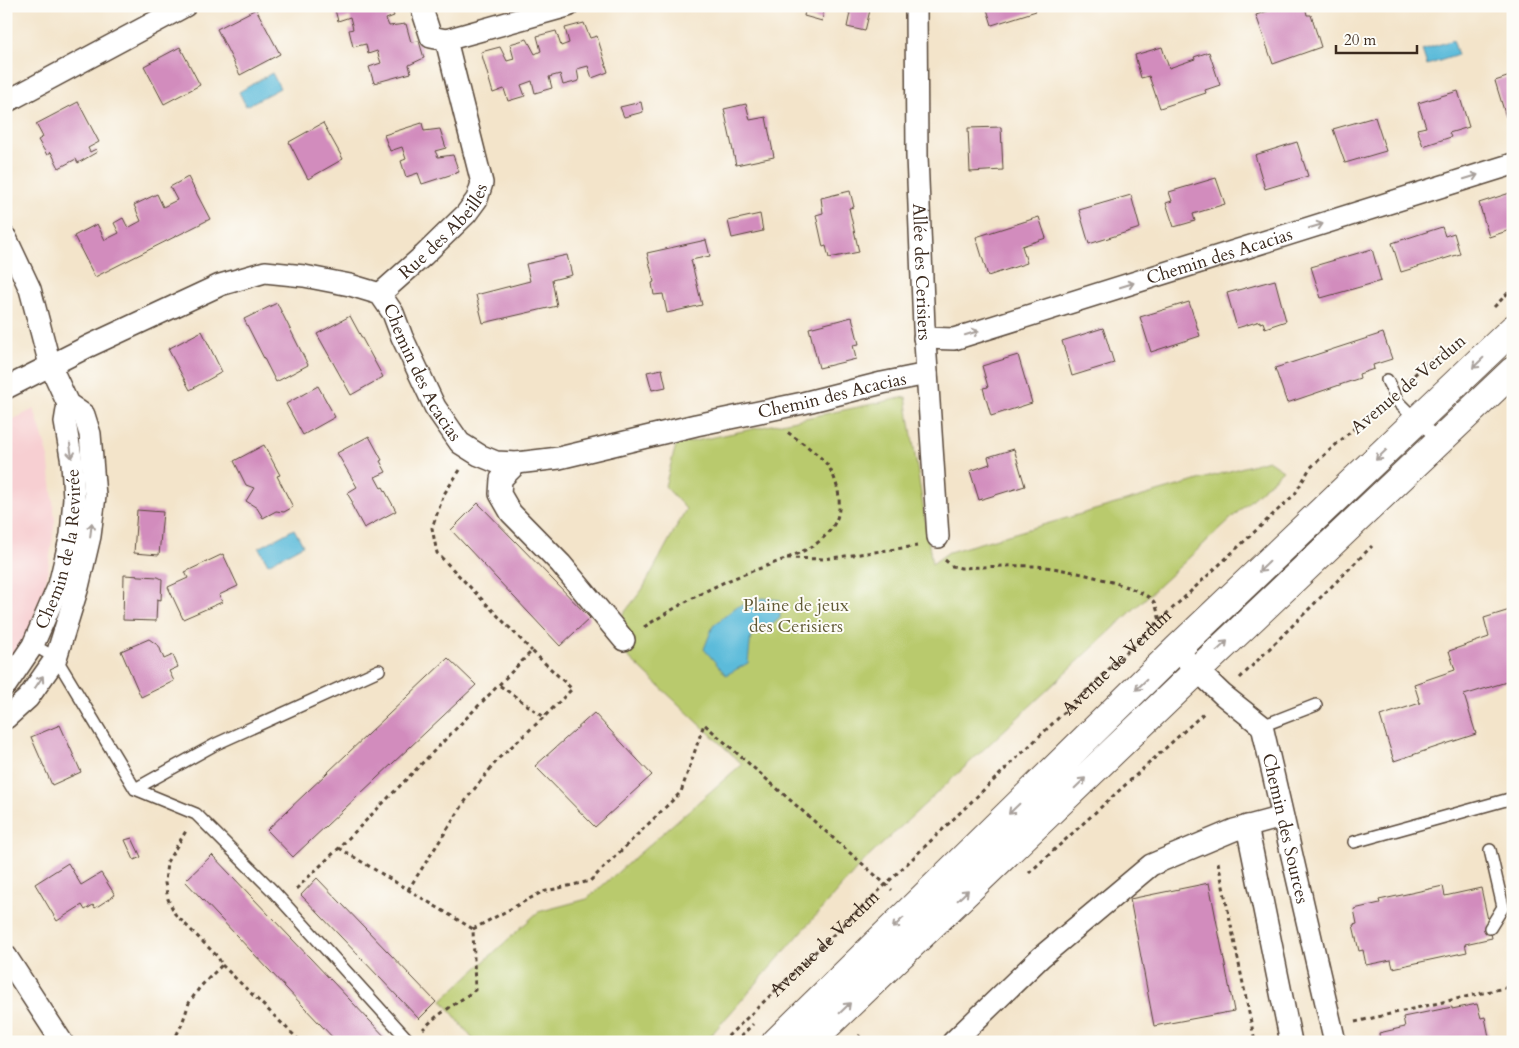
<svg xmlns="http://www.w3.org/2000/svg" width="1519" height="1048" viewBox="0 0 1519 1048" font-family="Cardo,serif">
  <rect width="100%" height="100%" fill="#fdfcf7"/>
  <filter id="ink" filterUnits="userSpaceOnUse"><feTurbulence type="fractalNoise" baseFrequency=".02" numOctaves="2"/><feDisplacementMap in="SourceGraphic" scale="10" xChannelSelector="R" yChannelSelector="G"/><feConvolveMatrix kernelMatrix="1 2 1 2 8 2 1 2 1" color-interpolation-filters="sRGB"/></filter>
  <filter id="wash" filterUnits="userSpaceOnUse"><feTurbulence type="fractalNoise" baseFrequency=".0096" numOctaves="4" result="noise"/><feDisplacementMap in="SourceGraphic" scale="20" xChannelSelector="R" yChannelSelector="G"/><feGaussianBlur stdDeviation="1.12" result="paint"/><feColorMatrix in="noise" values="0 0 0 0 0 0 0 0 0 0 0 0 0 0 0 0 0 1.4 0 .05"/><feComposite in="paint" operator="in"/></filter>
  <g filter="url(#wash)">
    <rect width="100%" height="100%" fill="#f3e4ca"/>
    <path fill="#f7cfd2" d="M 34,409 L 48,454 L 55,520 L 46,584 L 22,649 L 6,664 L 6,423 Z"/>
    <path fill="#b9ca6d" stroke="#7a7a46" d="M 906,397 L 932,564 L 949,552 L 1268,460 L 1283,470 L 862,863 L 705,1042 L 475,1042 L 442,1000 L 538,912 L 587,899 L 742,764 L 606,636 L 642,590 L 686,509 L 665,486 L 676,445 Z"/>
    <path fill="#5bbbda" stroke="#4b727c" d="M 1453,40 L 1458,55 L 1427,65 L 1422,50 Z
      M 272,73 L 280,88 L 246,106 L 239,92 Z
      M 294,529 L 303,545 L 268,564 L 259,548 Z
      M 763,598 L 780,600 L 780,618 L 768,628 L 751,635 L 748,663 L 726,675 L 704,649 L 713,626 L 736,607 Z"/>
    <g id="blocks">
      <path fill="#d28cbd" d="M 334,6 L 390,6 L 394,16 L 386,19 L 389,26 L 406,24 L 411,42 L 419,41 L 424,58 L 409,65 L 411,73 L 374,83 L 369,67 L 381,63 L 377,51 L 368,54 L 366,44 L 353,47 L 349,30 L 353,29 L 350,17 L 338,21 Z
        M 770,6 L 788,6 L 787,12 L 769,8 Z
        M 806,6 L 825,6 L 822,21 L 804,16 Z
        M 827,6 L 871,6 L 865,31 L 847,27 L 850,13 Z
        M 986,6 L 1035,6 L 1036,11 L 992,25 Z
        M 1282,6 L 1305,6 L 1307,15 L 1311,15 L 1321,47 L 1273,64 L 1256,15 Z
        M 1415,6 L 1431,6 L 1431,7 L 1417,11 Z
        M 256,9 L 280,54 L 240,75 L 217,29 Z
        M 584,23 L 590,38 L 597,36 L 608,72 L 592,78 L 588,66 L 577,69 L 579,81 L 563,85 L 560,74 L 549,77 L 552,88 L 535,93 L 532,81 L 521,85 L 525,96 L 508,101 L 504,89 L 493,93 L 481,52 L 500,47 L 507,61 L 514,59 L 510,44 L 527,39 L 535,54 L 541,51 L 537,36 L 556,31 L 561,46 L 569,43 L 565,28 Z
        M 180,47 L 200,85 L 164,104 L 144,66 Z
        M 1162,47 L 1169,68 L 1195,59 L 1194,57 L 1209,52 L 1220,85 L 1205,90 L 1206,93 L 1160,108 L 1149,76 L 1141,78 L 1135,55 Z
        M 1513,75 L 1513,115 L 1506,117 L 1495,81 Z
        M 1458,91 L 1469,127 L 1449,133 L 1451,137 L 1423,146 L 1417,129 L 1426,127 L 1418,103 Z
        M 78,102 L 99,142 L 88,148 L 90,152 L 96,149 L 97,152 L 78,163 L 76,159 L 59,168 L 51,152 L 47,155 L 38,140 L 43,137 L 36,124 Z
        M 641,102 L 643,112 L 624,117 L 620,107 Z
        M 746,104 L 750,120 L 766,117 L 774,157 L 736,165 L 724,109 Z
        M 1375,117 L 1386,151 L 1345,163 L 1333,129 Z
        M 323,123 L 343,159 L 308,179 L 289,142 Z
        M 422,123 L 424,131 L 440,129 L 446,148 L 435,151 L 438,157 L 453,155 L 459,172 L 422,184 L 418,173 L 406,177 L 401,161 L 406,159 L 402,147 L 390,151 L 384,135 Z
        M 1001,127 L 1003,170 L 970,172 L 968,128 Z
        M 1297,142 L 1308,176 L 1265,189 L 1255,155 Z
        M 188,177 L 210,219 L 95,277 L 74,236 L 97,224 L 105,240 L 119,233 L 114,223 L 123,218 L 128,228 L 141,221 L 134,205 L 157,194 L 163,207 L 177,200 L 170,187 Z
        M 1216,178 L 1225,204 L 1193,214 L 1195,221 L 1174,227 L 1166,203 L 1172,201 L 1169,192 Z
        M 850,191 L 854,207 L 849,208 L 859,252 L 829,258 L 826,246 L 823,247 L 816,215 L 823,213 L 821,198 Z
        M 1513,192 L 1513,229 L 1489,237 L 1479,203 Z
        M 1131,195 L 1140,228 L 1089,244 L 1079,210 Z
        M 760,214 L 763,231 L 732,238 L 728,221 Z
        M 1039,217 L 1046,238 L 1022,246 L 1027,263 L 988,276 L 976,237 Z
        M 1442,227 L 1445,236 L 1454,233 L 1460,254 L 1401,272 L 1392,243 Z
        M 706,240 L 710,256 L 691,260 L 702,305 L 667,313 L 663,294 L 654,295 L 652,283 L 654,282 L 647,253 Z
        M 1372,249 L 1381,281 L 1321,298 L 1311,267 Z
        M 567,255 L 572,275 L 552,280 L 557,306 L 483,323 L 476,295 L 530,281 L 526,264 Z
        M 1275,280 L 1286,321 L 1265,328 L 1263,322 L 1260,323 L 1260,321 L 1237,328 L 1227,293 Z
        M 1189,302 L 1200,336 L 1151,352 L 1140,317 Z
        M 277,303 L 308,365 L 276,382 L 244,319 Z
        M 350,316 L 383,377 L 351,395 L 317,334 Z
        M 852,317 L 859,344 L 853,345 L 856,359 L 819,368 L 809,328 Z
        M 1103,328 L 1114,363 L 1072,376 L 1062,341 Z
        M 202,331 L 222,372 L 190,390 L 168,349 Z
        M 1383,333 L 1392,359 L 1373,365 L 1374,369 L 1359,374 L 1360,378 L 1287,403 L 1275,368 Z
        M 1018,355 L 1032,403 L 991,416 L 983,388 L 988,387 L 982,366 Z
        M 662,369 L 666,387 L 652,390 L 647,372 Z
        M 318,386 L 335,417 L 303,435 L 286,404 Z
        M 369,436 L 382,460 L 380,461 L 386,472 L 375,477 L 381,488 L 383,487 L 396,511 L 364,528 L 351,504 L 353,503 L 347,493 L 357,487 L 337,453 Z
        M 264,445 L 280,475 L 277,476 L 293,507 L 284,512 L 276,511 L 263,518 L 257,508 L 246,501 L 254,488 L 246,485 L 234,461 Z
        M 1014,449 L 1025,486 L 979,500 L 970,471 L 990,464 L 988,457 Z
        M 478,503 L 590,618 L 560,646 L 451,530 Z
        M 137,510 L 163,512 L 159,555 L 134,553 Z
        M 223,554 L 238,586 L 219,595 L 222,602 L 183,619 L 168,587 L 188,578 L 185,572 Z
        M 124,575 L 158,577 L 162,579 L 161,600 L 157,599 L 156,621 L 123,620 Z
        M 1513,609 L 1513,680 L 1464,695 L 1476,734 L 1394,761 L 1380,716 L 1420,703 L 1414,684 L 1455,670 L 1449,651 L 1489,637 L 1484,618 Z
        M 149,639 L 159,646 L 164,659 L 173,655 L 178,667 L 169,671 L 174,681 L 141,697 L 121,651 Z
        M 448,658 L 476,685 L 293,857 L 267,830 Z
        M 594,713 L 652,775 L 595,827 L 535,766 Z
        M 60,725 L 81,772 L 52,785 L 31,737 Z
        M 132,838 L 141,857 L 134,860 L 125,840 Z
        M 212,855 L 390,1042 L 337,1042 L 185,881 Z
        M 68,863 L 81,885 L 101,873 L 115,895 L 95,908 L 93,905 L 85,910 L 82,905 L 57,921 L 35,884 Z
        M 317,878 L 436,1002 L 419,1019 L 301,895 Z
        M 1209,883 L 1234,1011 L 1154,1026 L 1130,899 Z
        M 1443,886 L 1445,896 L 1481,888 L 1492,938 L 1465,944 L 1467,952 L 1393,968 L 1391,960 L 1366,965 L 1363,950 L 1359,951 L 1353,925 L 1357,924 L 1354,909 L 1380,903 L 1379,900 Z
        M 1477,1004 L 1481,1018 L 1485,1017 L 1490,1042 L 1380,1042 L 1379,1033 L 1405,1027 L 1403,1017 L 1452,1007 L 1452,1009 Z"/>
    </g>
  </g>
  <g filter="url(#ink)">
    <use href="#blocks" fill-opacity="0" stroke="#574638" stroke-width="1"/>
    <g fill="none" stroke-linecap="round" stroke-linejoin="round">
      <g stroke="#574638" stroke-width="14">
        <path id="lane" d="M 1387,380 L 1398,402 L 1417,421 L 1440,440
          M 33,645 L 56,658 L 135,789 L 196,814 L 274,892 L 410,1042
          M 1262,726 L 1316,705
          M 135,789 L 216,744 L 379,670
          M 1354,842 L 1513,798
          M 1490,928 L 1503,907 L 1490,850"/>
      </g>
      <g stroke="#574638" stroke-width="24">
        <g id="street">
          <path d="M 421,6 L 431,37 L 446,40"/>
          <path id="s2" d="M 916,6 L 917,156 L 924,327 L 938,537"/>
          <path d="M 6,102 L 185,6"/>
          <path d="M 6,238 L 30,289 L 50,365 L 68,404 L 84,415 L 90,434 L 95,496 L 90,536 L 78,587 L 56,658 L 28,698 L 6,718"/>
          <path id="s3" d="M 380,294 L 424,255 L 466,214 L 477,199 L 482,183 L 446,40 L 568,6"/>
          <path id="s4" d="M 924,338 L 954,339 L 1513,164"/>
          <path id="s5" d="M 6,388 L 89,346 L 220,285 L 265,272 L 304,276 L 350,285 L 380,294 L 393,313 L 402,337 L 435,407 L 460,443 L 479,455 L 496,462 L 517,463 L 559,458 L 696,425 L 803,403 L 882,383 L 927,374"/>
          <path d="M 517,463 L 501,479 L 500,494 L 511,513 L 561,564 L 624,640"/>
          <path id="s6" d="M 1176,650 L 1223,695 L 1262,726 L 1335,1042"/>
          <path id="s7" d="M 6,685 L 33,645 L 59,585 L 71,535 L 74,498 L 72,463 L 65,422 L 68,404"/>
          <path d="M 1247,826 L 1291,1042"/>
          <path d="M 6,956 L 62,1042"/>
          <path d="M 953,1042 L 1041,957 L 1151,865 L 1234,830 L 1282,817"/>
        </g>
      </g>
      <g stroke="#574638" stroke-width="30">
        <path id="primary" d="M 776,1042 L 1176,650 L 1513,329
          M 810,1042 L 1197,671 L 1513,371"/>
      </g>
      <g stroke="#574638" stroke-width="3" stroke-dasharray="4 4" stroke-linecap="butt">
        <path d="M 1494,307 L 1513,288"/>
        <path d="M 1408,380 L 1427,364 L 1451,348"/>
        <path d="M 460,470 L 444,494 L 432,528 L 437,553 L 532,651"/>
        <path d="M 787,558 L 824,559 L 917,546"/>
        <path d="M 945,560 L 952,566 L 961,568 C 985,567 1010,565 1034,566 C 1055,566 1144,586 1154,602 C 1157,607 1158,615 1160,620"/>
        <path d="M 644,627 C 671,610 698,594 727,581 C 755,569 785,561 811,547 C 822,541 835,527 838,515 C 842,498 836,475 825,462 C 814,450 799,441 786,431"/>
        <path d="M 1240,678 L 1372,546"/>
        <path d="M 339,848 L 473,929 L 475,990 L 436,1017 L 423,1029"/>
        <path d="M 1218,862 L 1255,1042"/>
        <path d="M 1029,873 L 1205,712"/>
        <path d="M 296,889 L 339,848 L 532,651 L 572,689 L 544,717 L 499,685"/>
        <path d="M 408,890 L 468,797 L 499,758 L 544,717"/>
        <path d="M 473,929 L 542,892 L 590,881 L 681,792 L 704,724 L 892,890"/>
        <path d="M 222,965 L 301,1042"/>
        <path d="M 1355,1022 L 1513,986"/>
        <path d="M 173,1042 L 182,1024 L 189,1003 L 200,987 L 222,965 L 218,957 L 175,914 L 168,899 L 165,883 L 167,862 L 186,831"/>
        <path id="s1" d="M 722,1042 L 1160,620 L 1295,494 L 1310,468 L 1379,406"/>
        <path d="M 735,1042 L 753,1024"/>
        <path d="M 854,1042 L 860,1035"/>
      </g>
      <use href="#lane" stroke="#fff" stroke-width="11"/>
      <use href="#street" stroke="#fff" stroke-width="21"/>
      <use href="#primary" stroke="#fff" stroke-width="28"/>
    </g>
    <defs><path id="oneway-shaft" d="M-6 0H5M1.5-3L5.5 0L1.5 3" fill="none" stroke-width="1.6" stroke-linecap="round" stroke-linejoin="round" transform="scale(1.25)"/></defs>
    <g stroke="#a79f9a">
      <use href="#oneway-shaft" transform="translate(1471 177) rotate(-17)"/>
      <use href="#oneway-shaft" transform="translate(1316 226) rotate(-17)"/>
      <use href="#oneway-shaft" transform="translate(1127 285) rotate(-17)"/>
      <use href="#oneway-shaft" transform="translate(972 333) rotate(-17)"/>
      <use href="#oneway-shaft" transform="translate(1478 363) rotate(136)"/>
      <use href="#oneway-shaft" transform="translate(71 451) rotate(82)"/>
      <use href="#oneway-shaft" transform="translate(1381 455) rotate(136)"/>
      <use href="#oneway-shaft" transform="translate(91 530) rotate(-83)"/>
      <use href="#oneway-shaft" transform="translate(1264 567) rotate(136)"/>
      <use href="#oneway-shaft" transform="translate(1222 646) rotate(-43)"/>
      <use href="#oneway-shaft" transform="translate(39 682) rotate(-56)"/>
      <use href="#oneway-shaft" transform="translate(1141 685) rotate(136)"/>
      <use href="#oneway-shaft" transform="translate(1080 783) rotate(-44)"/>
      <use href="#oneway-shaft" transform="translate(1014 809) rotate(136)"/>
      <use href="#oneway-shaft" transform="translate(963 895) rotate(-44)"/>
      <use href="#oneway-shaft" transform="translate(898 923) rotate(136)"/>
      <use href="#oneway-shaft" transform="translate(845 1008) rotate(-44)"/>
    </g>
  </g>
  <g text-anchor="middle" stroke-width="4" stroke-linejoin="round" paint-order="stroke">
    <g font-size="18" fill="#3b2a1e" stroke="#fdfcf7">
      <text dy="6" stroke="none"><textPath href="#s3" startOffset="90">Rue des Abeilles</textPath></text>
      <text dy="6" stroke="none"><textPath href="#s4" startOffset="308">Chemin des Acacias</textPath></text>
      <text dy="6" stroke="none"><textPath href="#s2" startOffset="266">Allée des Cerisiers</textPath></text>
      <text dy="6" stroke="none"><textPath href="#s5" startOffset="491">Chemin des Acacias</textPath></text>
      <text transform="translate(1408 384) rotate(-40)" y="6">Avenue de Verdun</text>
      <text dy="6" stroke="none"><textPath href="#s5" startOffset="956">Chemin des Acacias</textPath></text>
      <text dy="6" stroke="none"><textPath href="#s7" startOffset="149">Chemin de la Revirée</textPath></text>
      <text dy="6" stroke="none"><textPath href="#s1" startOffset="548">Avenue de Verdun</textPath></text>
      <text dy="6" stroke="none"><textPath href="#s6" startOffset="220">Chemin des Sources</textPath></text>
      <text dy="6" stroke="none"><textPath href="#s1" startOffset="142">Avenue de Verdun</textPath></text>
    </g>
    <g font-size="18" fill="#615a36" stroke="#fdfcf7">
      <text x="796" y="611">Plaine de jeux<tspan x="796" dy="21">des Cerisiers</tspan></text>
    </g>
  </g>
  <rect width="1519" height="1048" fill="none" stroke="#fdfcf7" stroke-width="25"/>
  <path d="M1336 45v8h81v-8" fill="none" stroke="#3b2a1e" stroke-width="2.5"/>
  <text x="1344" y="45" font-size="15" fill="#3b2a1e" stroke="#fdfcf7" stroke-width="4" paint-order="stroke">20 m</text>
</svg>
